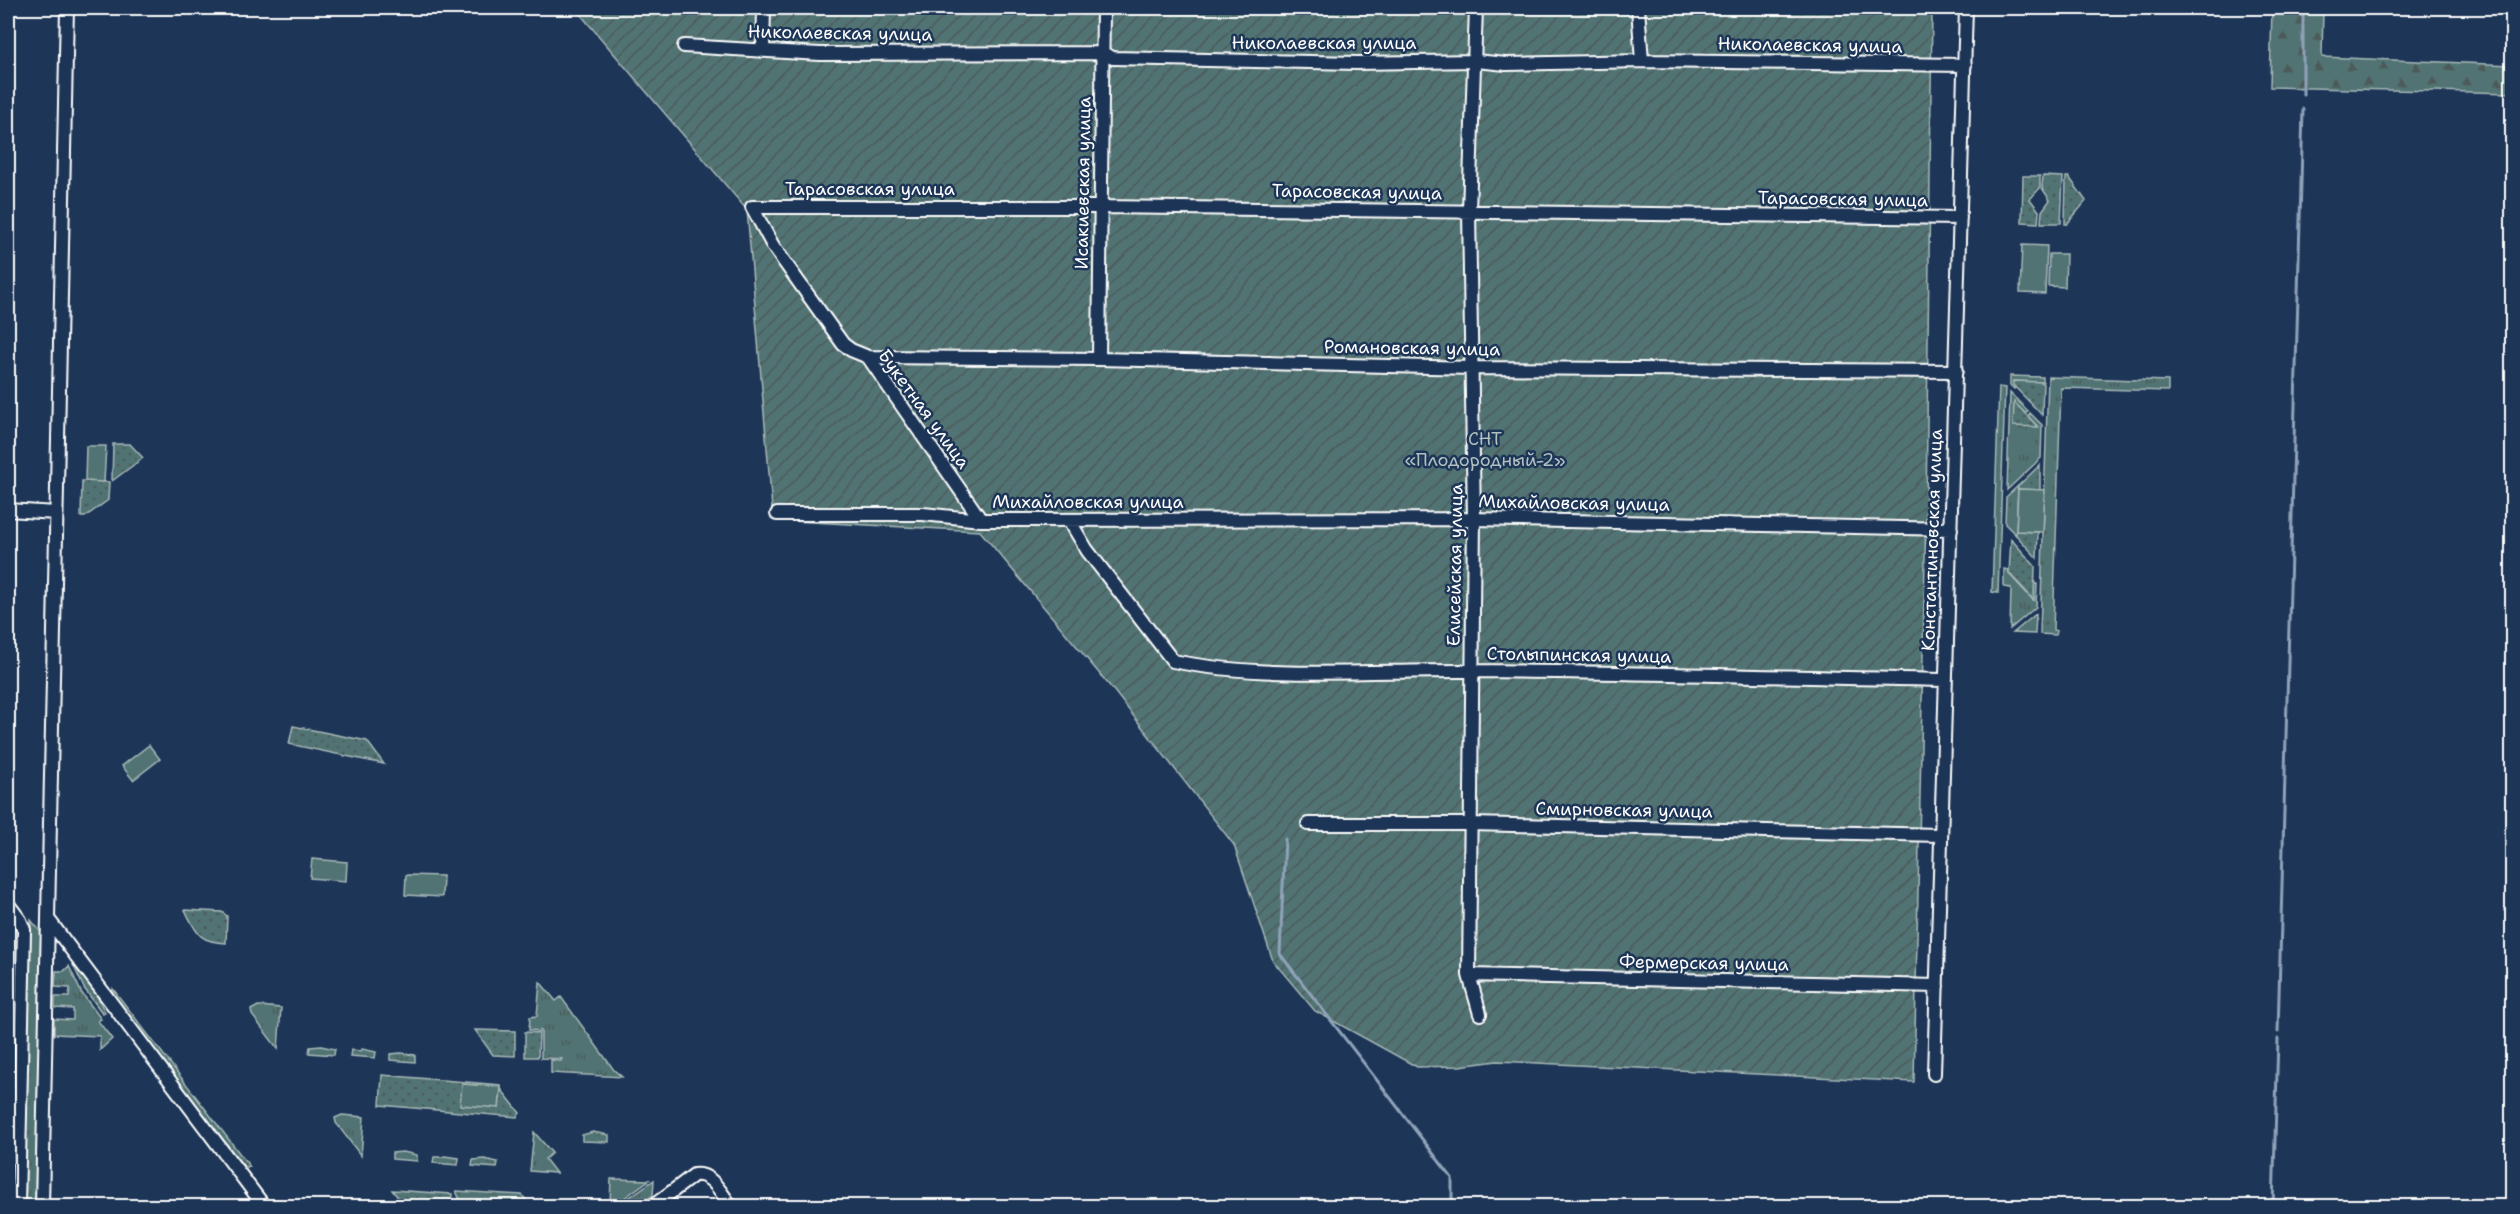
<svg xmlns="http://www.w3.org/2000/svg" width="2520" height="1214" viewBox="0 0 2520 1214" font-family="'Shantell Sans',sans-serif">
  <defs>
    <pattern id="grass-tufts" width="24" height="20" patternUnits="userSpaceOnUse" patternTransform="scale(1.5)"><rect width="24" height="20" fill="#517373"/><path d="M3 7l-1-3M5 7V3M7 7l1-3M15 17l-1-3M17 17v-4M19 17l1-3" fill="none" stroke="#4e5a5a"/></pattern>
    <pattern id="forest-firs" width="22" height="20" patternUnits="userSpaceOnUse" patternTransform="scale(1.5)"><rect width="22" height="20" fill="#517373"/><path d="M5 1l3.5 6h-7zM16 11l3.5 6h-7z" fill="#4e5a5a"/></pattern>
    <pattern id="park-dots" width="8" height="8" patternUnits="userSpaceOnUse" patternTransform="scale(1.5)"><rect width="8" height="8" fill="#517373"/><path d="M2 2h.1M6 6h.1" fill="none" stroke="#4e5a5a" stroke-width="1.8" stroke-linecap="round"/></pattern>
    <pattern id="garden-furrows" width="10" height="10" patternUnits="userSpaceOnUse" patternTransform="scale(1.5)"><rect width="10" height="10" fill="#517373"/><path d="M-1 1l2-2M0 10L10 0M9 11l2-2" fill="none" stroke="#4e5a5a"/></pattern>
  </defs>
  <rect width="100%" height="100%" fill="#1d3557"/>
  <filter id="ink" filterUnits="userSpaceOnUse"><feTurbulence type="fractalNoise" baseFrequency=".0167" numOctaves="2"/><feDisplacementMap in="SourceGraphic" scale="12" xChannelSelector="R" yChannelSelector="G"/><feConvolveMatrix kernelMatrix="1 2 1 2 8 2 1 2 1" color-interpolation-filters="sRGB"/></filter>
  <g filter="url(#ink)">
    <path fill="url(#grass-tufts)" stroke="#a8b9b9" stroke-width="1.5" d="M 2010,376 L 2043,377 L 2043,382 L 2013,381 L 2015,388 L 2014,389 L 2010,385 Z
      M 2048,377 L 2168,381 L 2168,391 L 2061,388 L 2053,630 L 2057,631 L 2056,635 L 2040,634 Z
      M 1999,387 L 2005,388 L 1998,593 L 1992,592 Z
      M 2010,393 L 2028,411 L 2025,413 L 2014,403 L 2037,426 L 2028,416 L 2030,413 L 2042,425 L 2041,458 L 2007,490 Z
      M 2018,486 L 2016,535 L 2005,524 L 2006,497 Z
      M 2004,569 L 2009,570 L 2009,574 L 2033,600 L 2034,584 L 2037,584 L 2036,607 L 2010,629 L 2011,588 L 2004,587 Z
      M 2036,614 L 2035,634 L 2013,633 Z
      M 31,920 L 45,937 L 39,1206 L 24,1206 Z
      M 69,956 L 93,988 L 105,1012 L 103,1014 L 84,988 Z
      M 69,966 L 81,992 L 101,1019 L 98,1021 L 112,1039 L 100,1050 L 100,1036 L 54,1034 L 54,1019 L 73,1020 L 73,1009 L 55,1008 L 55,997 L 69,997 L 70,988 L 55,987 L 56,971 L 64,971 Z
      M 540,982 L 556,1001 L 561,997 L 614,1070 L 622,1077 L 551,1073 L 551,1060 L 561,1061 L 562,1059 L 541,1058 L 541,1031 L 529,1030 L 530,1017 L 537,1016 Z
      M 113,989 L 250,1167 L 244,1167 L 113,997 Z
      M 258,1006 L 281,1008 L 278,1049 L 252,1015 L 251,1010 Z
      M 321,1046 L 335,1049 L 334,1055 L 309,1053 L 310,1047 Z
      M 362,1049 L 376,1052 L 375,1058 L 350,1056 L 351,1050 L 361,1051 Z
      M 401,1053 L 415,1055 L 415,1062 L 390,1060 L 390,1054 Z
      M 342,1115 L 364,1117 L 361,1156 L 336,1123 L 335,1118 Z
      M 534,1132 L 552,1153 L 545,1159 L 556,1173 L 530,1171 Z
      M 593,1132 L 609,1135 L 609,1142 L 582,1141 L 582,1135 Z
      M 403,1152 L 417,1155 L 417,1161 L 392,1159 L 392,1153 Z
      M 444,1156 L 459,1158 L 458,1165 L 433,1163 L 434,1157 L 444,1157 Z
      M 484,1159 L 498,1162 L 497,1168 L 472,1166 L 473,1160 Z
      M 611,1179 L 649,1180 L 613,1206 L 610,1203 Z
      M 654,1180 L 653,1195 L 638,1206 L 617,1206 Z
      M 456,1191 L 522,1195 L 531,1206 L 463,1206 Z"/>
    <path fill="url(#forest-firs)" stroke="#a8b9b9" stroke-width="1.5" d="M 2272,8 L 2323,8 L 2322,57 L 2512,65 L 2512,93 L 2270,87 Z"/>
    <path fill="url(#park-dots)" stroke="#a8b9b9" stroke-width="1.5" d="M 2023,176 L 2040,176 L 2040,188 L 2030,199 L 2039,211 L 2038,223 L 2022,222 Z
      M 2043,176 L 2063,177 L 2061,223 L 2041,223 L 2042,211 L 2050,200 L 2042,188 Z
      M 2066,177 L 2069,177 L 2086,201 L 2067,224 L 2065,224 Z
      M 2013,381 L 2043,382 L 2042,415 L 2013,385 Z
      M 2014,402 L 2038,427 L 2013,426 Z
      M 113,444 L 130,444 L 143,458 L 112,481 Z
      M 2040,465 L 2040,490 L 2018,489 L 2018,486 Z
      M 82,481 L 109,482 L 108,500 L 85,517 L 81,517 Z
      M 2016,531 L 2038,532 L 2037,558 L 2016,535 Z
      M 2011,539 L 2035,566 L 2034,600 L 2009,573 Z
      M 293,726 L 367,741 L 384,764 L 289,744 Z
      M 185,910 L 222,912 L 227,916 L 226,943 C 198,942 197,933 185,910 Z
      M 475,1030 L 515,1031 L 515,1056 L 493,1055 Z
      M 525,1032 L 539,1033 L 538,1057 L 525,1057 Z
      M 382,1075 L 501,1085 L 501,1087 L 462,1084 L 499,1108 L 501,1089 L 520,1113 L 517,1117 L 380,1105 Z
      M 392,1190 L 452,1194 L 451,1206 L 405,1206 Z"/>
    <path fill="url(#garden-furrows)" stroke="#a8b9b9" stroke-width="1.5" d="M 575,8 L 1932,8 L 1926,510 L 1914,1082 L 1497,1061 L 1459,1066 L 1417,1067 L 1315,1011 L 1273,961 L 1234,845 L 1114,691 L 980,531 L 773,520 L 747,210 Z"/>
    <path fill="#517373" stroke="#a8b9b9" stroke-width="1.5" d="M 2022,245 L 2047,246 L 2045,294 L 2020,293 Z
      M 2049,254 L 2066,254 L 2065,287 L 2048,286 Z
      M 86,446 L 106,446 L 104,482 L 85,481 Z
      M 2018,489 L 2045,490 L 2043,532 L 2016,531 Z
      M 149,745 L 160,759 L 133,780 L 122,766 Z
      M 312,859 L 347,862 L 346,881 L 310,878 Z
      M 406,875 L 443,876 L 442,897 L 405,895 Z
      M 462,1084 L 501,1087 L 499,1108 L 460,1105 Z"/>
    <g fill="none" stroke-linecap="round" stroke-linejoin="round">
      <path stroke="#8fa3b9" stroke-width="3" d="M 2303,94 L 2303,8
        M 1285,839 L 1280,954 L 1452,1178 L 1452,1206
        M 2278,1032 L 2303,109
        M 2273,1206 L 2278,1039"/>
      <g stroke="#fff" stroke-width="16">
        <path id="minor" d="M 1476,8 L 1469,211 L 1474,519 L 1469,975 L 1480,1014
          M 1638,8 L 1642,61
          M 684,46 L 820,54 L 1102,53 L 1113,58 L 1357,63 L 1476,61 L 1506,64 L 1642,61 L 1965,65
          M 763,49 L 764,8
          M 868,357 L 1099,359 L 1472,368 L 1956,371
          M 1099,359 L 1103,8
          M 8,510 L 56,513
          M 777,514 L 923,514 L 981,520 L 1474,519 L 1951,529
          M 981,520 L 868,357 L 851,350 L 843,344 L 773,246 L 752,207 L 1100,207 L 1960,218
          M 1069,520 L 1087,550 L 1173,661 C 1267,680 1376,670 1472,671 C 1630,672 1787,677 1945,680
          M 1308,824 L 1471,824 L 1940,835
          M 8,904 L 20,920 L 24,930 L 18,1206
          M 49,920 L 264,1206
          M 1469,975 L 1937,986
          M 1934,1074 L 1966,8
          M 42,1206 L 67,8
          M 653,1206 L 694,1175 C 712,1172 722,1195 731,1206"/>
      </g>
      <use href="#minor" stroke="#1d3557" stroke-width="12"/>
    </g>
  </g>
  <g text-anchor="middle" stroke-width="5" stroke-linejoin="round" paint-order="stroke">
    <g font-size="18" fill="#fff" stroke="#1d3557">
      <text transform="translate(840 33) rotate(1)" y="6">Николаевская улица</text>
      <text x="1324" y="49">Николаевская улица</text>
      <text transform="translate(1810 45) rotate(1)" y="6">Николаевская улица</text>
      <text transform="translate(1083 183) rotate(-89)" y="6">Исакиевская улица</text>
      <text x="870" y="195">Тарасовская улица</text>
      <text transform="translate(1357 192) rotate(1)" y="6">Тарасовская улица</text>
      <text transform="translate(1843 199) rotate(1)" y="6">Тарасовская улица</text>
      <text transform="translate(1412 348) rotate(1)" y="6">Романовская улица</text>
      <text transform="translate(924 409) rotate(54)" y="6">Букетная улица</text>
      <text x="1088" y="508">Михайловская улица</text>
      <text transform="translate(1574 503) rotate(1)" y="6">Михайловская улица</text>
      <text transform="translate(1932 540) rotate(-88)" y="6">Константиновская улица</text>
      <text transform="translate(1455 565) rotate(-89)" y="6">Елисейская улица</text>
      <text transform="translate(1579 655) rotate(1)" y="6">Столыпинская улица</text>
      <text transform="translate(1624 810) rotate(1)" y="6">Смирновская улица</text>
      <text transform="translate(1704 963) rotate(1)" y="6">Фермерская улица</text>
    </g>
    <g font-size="18" fill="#b1c0c0" stroke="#1d3557">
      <text x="1485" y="445">СНТ<tspan x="1485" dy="21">«Плодородный-2»</tspan></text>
    </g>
  </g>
  <rect width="2520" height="1214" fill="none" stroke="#1d3557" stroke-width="30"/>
  <rect x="15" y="15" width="2490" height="1184" fill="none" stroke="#fff" stroke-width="2" filter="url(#ink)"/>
</svg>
